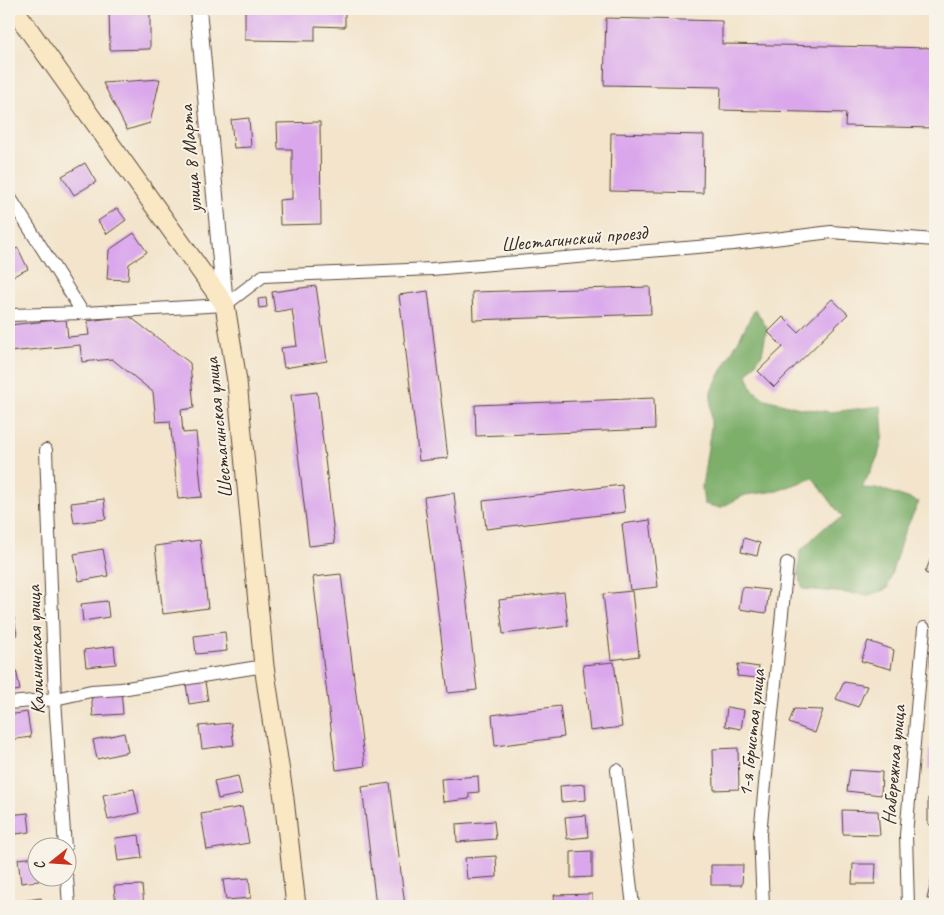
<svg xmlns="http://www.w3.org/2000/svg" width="944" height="915" viewBox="0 0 944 915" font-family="Caveat,sans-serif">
  <rect width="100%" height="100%" fill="#f7f3e8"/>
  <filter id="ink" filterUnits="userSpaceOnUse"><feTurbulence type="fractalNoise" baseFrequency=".02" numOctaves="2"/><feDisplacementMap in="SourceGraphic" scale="10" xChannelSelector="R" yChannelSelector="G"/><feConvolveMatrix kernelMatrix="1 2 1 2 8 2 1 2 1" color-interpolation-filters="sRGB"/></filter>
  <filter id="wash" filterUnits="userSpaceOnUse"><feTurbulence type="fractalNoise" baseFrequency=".0096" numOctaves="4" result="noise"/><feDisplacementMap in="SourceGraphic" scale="20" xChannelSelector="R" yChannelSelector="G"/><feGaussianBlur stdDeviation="1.12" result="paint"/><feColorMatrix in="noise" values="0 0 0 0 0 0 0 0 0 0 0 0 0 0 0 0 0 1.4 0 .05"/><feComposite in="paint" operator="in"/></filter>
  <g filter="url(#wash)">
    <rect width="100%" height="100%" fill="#f3e4cb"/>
    <path fill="#7daf6a" stroke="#5c6c44" d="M 755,309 L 767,328 L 762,354 L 747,375 L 753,390 L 765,399 L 800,408 L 831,412 L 881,406 L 883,436 L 878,456 L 862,488 L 881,489 L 919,502 L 903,535 L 887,589 L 869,595 L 803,589 L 798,573 L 800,551 L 826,526 L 843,518 L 813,478 L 777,491 L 745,495 L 720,508 L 704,504 L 702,487 L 711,427 L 711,391 Z"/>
    <g id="blocks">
      <path fill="#daa7ec" d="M 109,9 L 150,9 L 150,49 L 110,50 Z
        M 245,9 L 345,9 L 345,27 L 315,26 L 315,41 L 245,40 Z
        M 606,18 L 722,21 L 722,44 L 935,48 L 935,128 L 845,126 L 846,113 L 720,110 L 721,87 L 604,85 Z
        M 9,58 L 12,58 L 10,91 L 9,91 Z
        M 160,79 L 150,123 L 127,130 L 103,83 Z
        M 249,118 L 251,147 L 234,148 L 231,120 Z
        M 320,122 L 321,224 L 280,225 L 279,200 L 292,199 L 292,149 L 278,149 L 277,123 Z
        M 611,133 L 704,135 L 703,193 L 610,191 Z
        M 85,163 L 96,182 L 74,195 L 62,176 Z
        M 117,208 L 126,220 L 107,234 L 98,221 Z
        M 134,233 L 147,252 L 129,264 L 128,280 L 107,279 L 109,250 Z
        M 18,248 L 28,269 L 9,278 L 9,252 Z
        M 316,286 L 327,361 L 284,368 L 281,348 L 297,346 L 292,309 L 275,312 L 272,292 Z
        M 650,287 L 651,314 L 473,320 L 472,292 Z
        M 428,291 L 448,458 L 419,461 L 399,295 Z
        M 266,298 L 267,307 L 259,308 L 258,299 Z
        M 832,299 L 848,314 L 774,387 L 758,371 L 783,347 L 768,332 L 783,317 L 798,332 Z
        M 129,316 L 190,363 L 194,408 L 181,410 L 183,433 L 196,432 L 202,497 L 178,499 L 170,421 L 156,422 L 153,392 L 112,359 L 82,362 L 80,345 L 9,352 L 9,325 L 66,319 L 68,337 L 89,335 L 87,321 Z
        M 317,392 L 335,543 L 309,546 L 291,395 Z
        M 654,398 L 655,429 L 476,436 L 475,405 Z
        M 622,485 L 625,512 L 486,529 L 483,501 Z
        M 454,493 L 477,690 L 448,693 L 424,497 Z
        M 104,499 L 106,519 L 74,523 L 71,503 Z
        M 650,520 L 658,587 L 630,590 L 622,524 Z
        M 744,538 L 760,543 L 757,556 L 741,552 Z
        M 200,540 L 208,608 L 163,614 L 155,546 Z
        M 935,548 L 935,576 L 925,573 Z
        M 103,549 L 108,576 L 79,581 L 74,554 Z
        M 341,574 L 365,766 L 336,770 L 313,577 Z
        M 742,587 L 769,590 L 766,613 L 739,609 Z
        M 632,591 L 639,656 L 611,660 L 603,594 Z
        M 564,592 L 568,626 L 503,634 L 499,600 Z
        M 107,601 L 109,617 L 83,621 L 81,604 Z
        M 11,602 L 17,635 L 9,637 L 9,603 Z
        M 225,632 L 227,651 L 196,654 L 194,636 Z
        M 868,641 L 894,650 L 891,669 L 861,661 Z
        M 114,646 L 116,664 L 86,667 L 84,650 Z
        M 930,659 L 935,659 L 935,682 L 931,682 Z
        M 614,662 L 622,727 L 590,731 L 583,665 Z
        M 738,664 L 759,667 L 757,678 L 737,676 Z
        M 16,669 L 20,690 L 9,692 L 9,670 Z
        M 205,682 L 208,701 L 189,704 L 186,684 Z
        M 844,682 L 867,686 L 858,707 L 836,699 Z
        M 121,689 L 123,714 L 93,716 L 91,691 Z
        M 560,706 L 564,737 L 495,746 L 492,715 Z
        M 727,707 L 744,710 L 741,729 L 725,726 Z
        M 794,709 L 823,710 L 815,733 L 789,723 Z
        M 27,712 L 31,737 L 9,740 L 9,715 Z
        M 231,723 L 234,745 L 202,749 L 199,726 Z
        M 124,733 L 128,752 L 97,759 L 93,740 Z
        M 738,748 L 739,789 L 714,790 L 713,749 Z
        M 929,749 L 935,749 L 935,769 L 928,769 Z
        M 850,770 L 882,772 L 881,795 L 847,791 Z
        M 238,776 L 242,794 L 218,799 L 214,781 Z
        M 478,776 L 479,792 L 469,793 L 469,799 L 443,802 L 441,779 Z
        M 390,783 L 405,906 L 376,906 L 362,787 Z
        M 585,784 L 586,800 L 561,802 L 560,786 Z
        M 134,789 L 139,813 L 108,820 L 103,795 Z
        M 928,798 L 935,800 L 935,827 L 928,824 Z
        M 242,807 L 249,843 L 207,850 L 201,814 Z
        M 842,810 L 878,811 L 880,835 L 843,834 Z
        M 28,813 L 30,832 L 9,835 L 9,815 Z
        M 586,815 L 588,837 L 567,839 L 565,817 Z
        M 494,821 L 496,839 L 457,842 L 456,824 Z
        M 139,835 L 142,858 L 118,861 L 115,838 Z
        M 592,851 L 592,877 L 571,878 L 571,852 Z
        M 496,856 L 497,877 L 467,879 L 465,858 Z
        M 37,857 L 38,878 L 39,878 L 39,881 L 21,883 L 18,859 Z
        M 853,864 L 876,864 L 875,884 L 852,884 Z
        M 711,865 L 743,865 L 742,885 L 711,885 Z
        M 933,874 L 935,874 L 935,898 L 927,899 Z
        M 249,878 L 251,898 L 226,900 L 223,880 Z
        M 142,885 L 144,906 L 116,906 L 114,886 Z
        M 592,894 L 592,906 L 555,906 L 554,895 Z
        M 41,898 L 42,906 L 15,906 L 15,902 Z"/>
    </g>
  </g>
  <g filter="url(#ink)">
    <use href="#blocks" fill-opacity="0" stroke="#574638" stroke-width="1"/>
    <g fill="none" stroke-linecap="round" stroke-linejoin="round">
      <g stroke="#574638" stroke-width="14">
        <path id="minor" d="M 9,196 L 83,313
          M 9,315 L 83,313 L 225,305 L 263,276 L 432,269 L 733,244 L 831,232 L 935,240
          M 46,450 L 55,699 L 65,848
          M 9,703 L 55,699 L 91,691 L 121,689 L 264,666
          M 617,770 L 633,906
          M 67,878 L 69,906
          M 763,906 L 760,834 L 787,563
          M 908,906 L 906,835 L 924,628"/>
      </g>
      <g stroke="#574638" stroke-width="18">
        <path id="tertiary" d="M 198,9 L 225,305"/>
      </g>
      <g stroke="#574638" stroke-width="21">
        <path id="secondary" d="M 14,9 L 225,305 L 237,381 L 264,666 L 284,799 L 296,906"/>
      </g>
      <use href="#minor" stroke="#fff" stroke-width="12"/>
      <use href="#tertiary" stroke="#fff" stroke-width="16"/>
      <use href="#secondary" stroke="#fae7c3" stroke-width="19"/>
    </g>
  </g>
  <g text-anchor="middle" stroke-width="4" stroke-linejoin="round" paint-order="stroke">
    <g font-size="20" fill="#3b2a1e" stroke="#f7f3e8">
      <text transform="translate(190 159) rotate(-95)" y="7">улица 8 Марта</text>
      <text transform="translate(574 238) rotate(-5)" y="7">Шестагинский проезд</text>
      <text transform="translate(218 428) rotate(-96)" y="7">Шестагинская улица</text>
      <text transform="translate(35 650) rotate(-92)" y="7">Калининская улица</text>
      <text transform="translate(751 733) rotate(-84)" y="7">1-я Гористая улица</text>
      <text transform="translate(893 765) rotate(-85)" y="7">Набережная улица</text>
    </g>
  </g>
  <rect width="944" height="915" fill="none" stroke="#f7f3e8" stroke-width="30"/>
  <g transform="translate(52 862) rotate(253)"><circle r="24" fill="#f7f3e8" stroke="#aca397"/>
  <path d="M0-4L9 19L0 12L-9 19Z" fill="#c8321e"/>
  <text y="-8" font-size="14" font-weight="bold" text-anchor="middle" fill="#3b2a1e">С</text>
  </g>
</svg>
